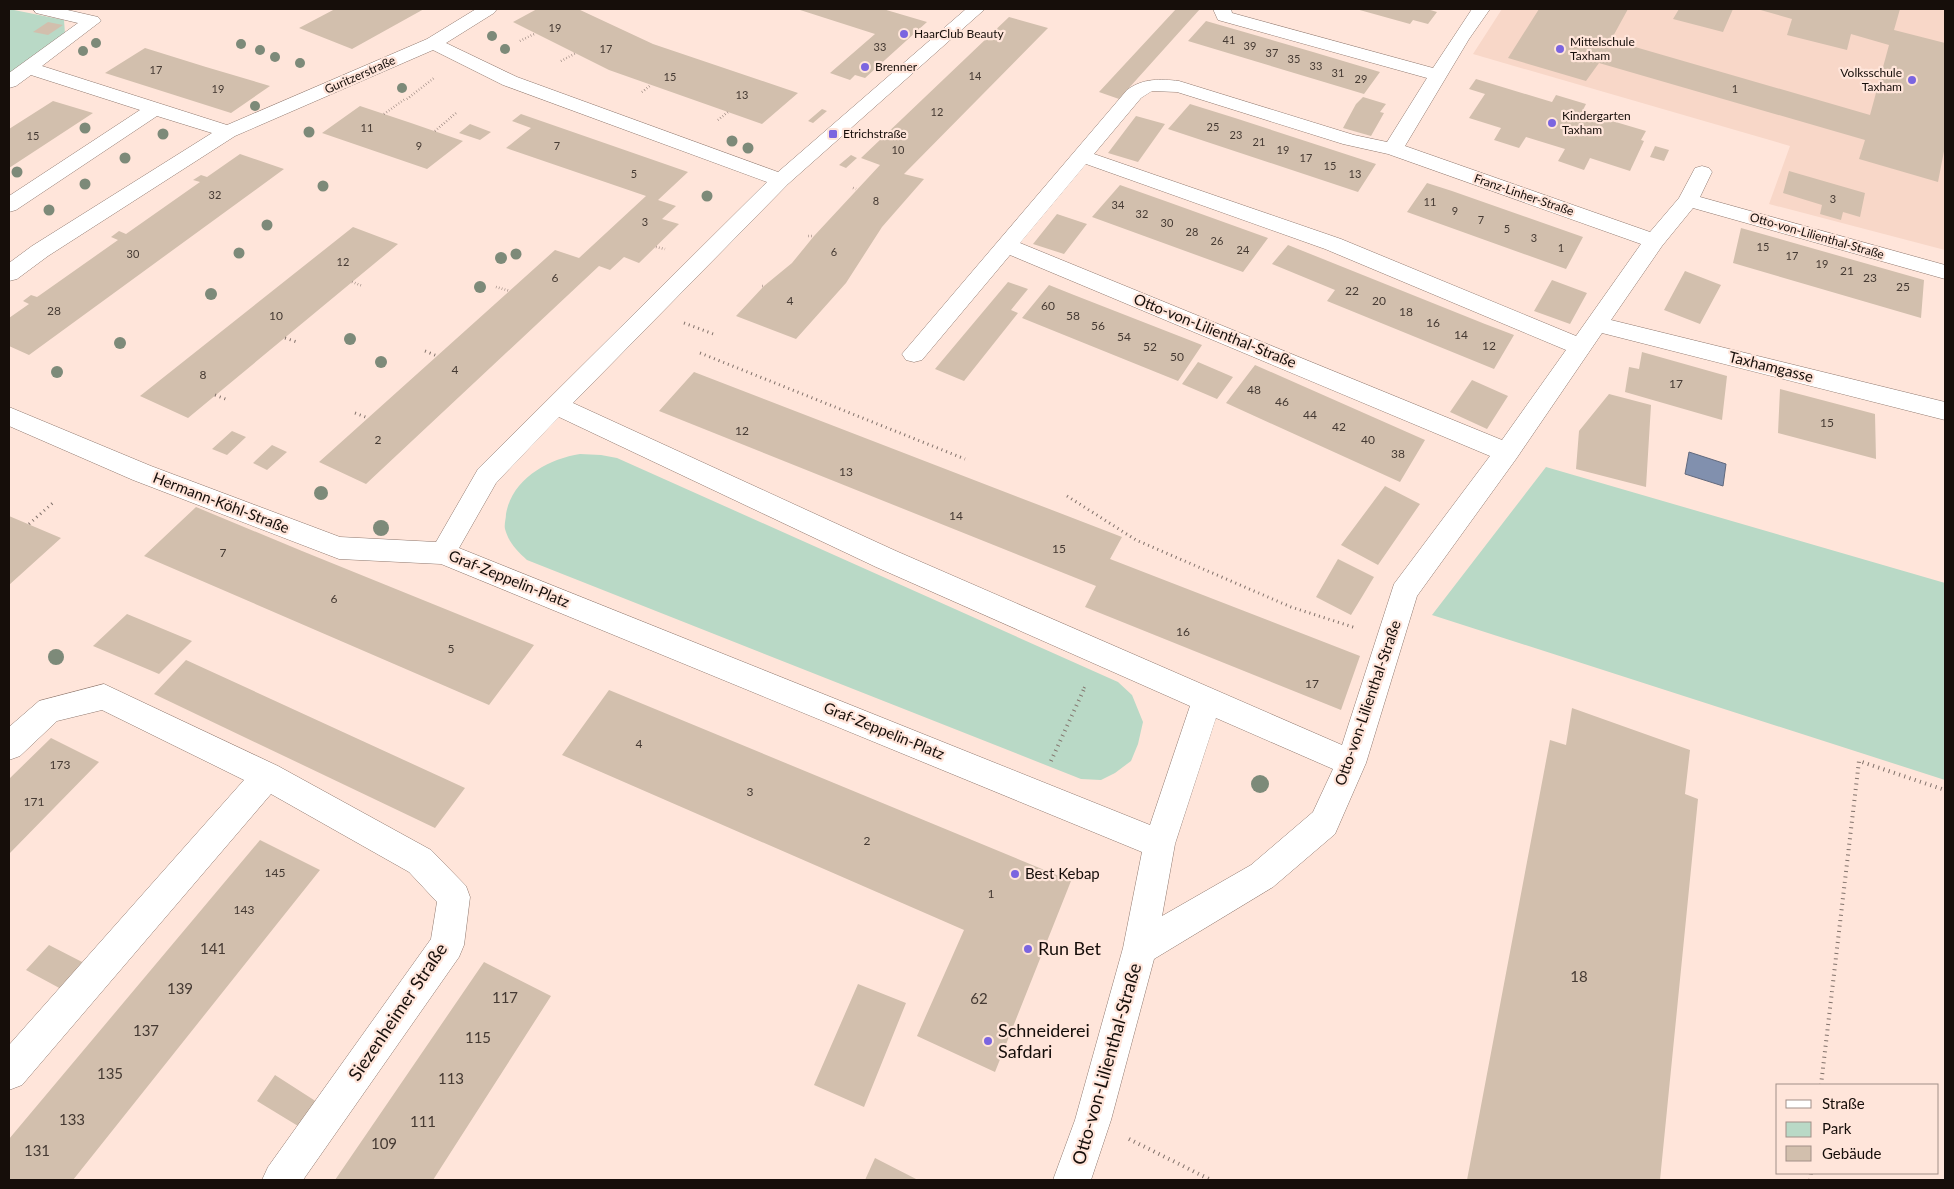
<svg xmlns="http://www.w3.org/2000/svg" width="1954" height="1189" viewBox="0 0 1954 1189" font-family="Lato,sans-serif">
  <rect width="100%" height="100%" fill="#ffe5da"/>
  <path fill="#f8d7c8" d="M 1502,9 L 1945,9 L 1945,250 L 1769,204 L 1790,146 L 1473,54 Z"/>
  <path fill="#b9d9c6" d="M 9,9 L 64,20 L 65,34 L 9,75 Z
    M 580,454 L 601,455 L 617,458 L 1118,682 L 1132,695 L 1143,722 L 1138,744 L 1131,761 L 1115,773 L 1101,780 L 1081,779 L 527,560 C 517,551 509,543 505,529 C 504,524 506,519 506,514 C 512,479 548,459 580,454 Z
    M 1546,467 L 1945,583 L 1945,780 L 1432,615 Z"/>
  <path fill="#8190ae" stroke="#61697d" d="M 1689,452 L 1726,464 L 1723,486 L 1685,474 Z"/>
  <path fill="#d2bfad" d="M 335,9 L 424,9 L 352,49 L 299,28 Z
    M 537,9 L 578,9 L 653,44 L 798,93 L 762,124 L 609,70 L 513,22 Z
    M 797,9 L 883,9 L 927,22 L 865,78 L 855,75 L 850,80 L 830,73 L 875,34 Z
    M 1176,9 L 1200,9 L 1119,99 L 1099,92 Z
    M 1356,9 L 1427,9 L 1437,12 L 1428,24 L 1413,20 L 1410,24 Z
    M 1539,9 L 1628,9 L 1611,40 L 1870,115 L 1889,45 L 1851,34 L 1847,50 L 1787,35 L 1792,19 L 1757,9 L 1900,9 L 1894,30 L 1945,43 L 1945,146 L 1938,182 L 1859,159 L 1865,140 L 1599,63 L 1586,81 L 1508,58 Z
    M 1679,9 L 1733,9 L 1723,32 L 1673,19 Z
    M 1009,17 L 1048,28 L 904,174 L 924,179 L 882,227 L 846,283 L 796,339 L 736,316 L 764,286 L 792,263 L 814,236 L 880,165 L 861,158 Z
    M 1206,21 L 1313,52 L 1380,72 L 1364,94 L 1188,41 Z
    M 48,22 L 63,25 L 48,35 L 33,32 Z
    M 145,48 L 206,67 L 270,86 L 231,113 L 105,73 Z
    M 1476,79 L 1552,102 L 1556,95 L 1586,104 L 1582,112 L 1646,131 L 1641,140 L 1644,141 L 1630,171 L 1590,158 L 1584,170 L 1558,161 L 1565,149 L 1526,137 L 1519,148 L 1494,140 L 1501,128 L 1469,118 L 1485,94 L 1469,89 Z
    M 1363,97 L 1386,104 L 1380,112 L 1384,113 L 1371,136 L 1343,128 L 1356,104 Z
    M 53,101 L 93,113 L 9,168 L 9,129 Z
    M 1190,104 L 1235,118 L 1376,164 L 1358,192 L 1168,129 Z
    M 360,106 L 411,123 L 463,141 L 427,169 L 322,133 Z
    M 822,109 L 827,111 L 813,123 L 808,121 Z
    M 521,114 L 688,172 L 658,200 L 676,206 L 662,219 L 679,224 L 639,263 L 624,257 L 610,270 L 599,266 L 366,484 L 319,462 L 555,250 L 579,258 L 646,196 L 506,148 L 531,128 L 512,121 Z
    M 1136,116 L 1165,124 L 1138,162 L 1108,153 Z
    M 470,124 L 491,132 L 480,140 L 459,133 Z
    M 1655,146 L 1669,150 L 1664,161 L 1650,157 Z
    M 240,154 L 284,169 L 29,355 L 9,346 L 9,318 L 29,304 L 23,301 L 31,295 L 37,297 L 40,295 L 118,240 L 111,237 L 119,231 L 126,234 L 200,182 L 193,180 L 201,175 L 207,177 Z
    M 851,155 L 857,158 L 846,168 L 839,165 Z
    M 1789,171 L 1865,193 L 1860,217 L 1843,212 L 1841,220 L 1820,214 L 1822,205 L 1783,193 Z
    M 1427,183 L 1452,191 L 1583,237 L 1566,269 L 1407,212 Z
    M 1120,185 L 1168,202 L 1268,238 L 1243,272 L 1092,217 Z
    M 1057,214 L 1087,224 L 1064,254 L 1033,244 Z
    M 353,227 L 398,244 L 188,418 L 140,396 Z
    M 1741,228 L 1924,280 L 1921,318 L 1733,263 Z
    M 1288,245 L 1485,324 L 1514,335 L 1494,369 L 1327,301 L 1335,290 L 1272,264 Z
    M 1685,271 L 1721,285 L 1700,324 L 1664,310 Z
    M 1552,280 L 1587,293 L 1570,324 L 1534,311 Z
    M 1008,282 L 1028,289 L 1011,310 L 1018,313 L 964,381 L 935,369 Z
    M 1049,285 L 1074,295 L 1202,345 L 1178,381 L 1022,318 Z
    M 1642,352 L 1727,376 L 1722,420 L 1625,392 L 1629,367 L 1639,369 Z
    M 1198,362 L 1233,377 L 1217,399 L 1182,384 Z
    M 1255,365 L 1425,440 L 1400,482 L 1226,403 Z
    M 694,372 L 1122,537 L 1110,559 L 1360,656 L 1341,710 L 1085,607 L 1096,586 L 659,411 Z
    M 1472,380 L 1508,396 L 1487,429 L 1450,412 Z
    M 1780,389 L 1875,414 L 1876,459 L 1778,433 Z
    M 1609,394 L 1651,405 L 1646,487 L 1576,469 L 1579,431 Z
    M 232,431 L 246,437 L 227,455 L 212,449 Z
    M 272,445 L 287,452 L 267,470 L 253,463 Z
    M 1385,486 L 1420,504 L 1378,565 L 1341,545 Z
    M 196,507 L 302,551 L 534,645 L 489,705 L 144,556 Z
    M 9,516 L 61,538 L 9,585 Z
    M 1338,559 L 1374,577 L 1351,615 L 1316,597 Z
    M 127,614 L 192,641 L 159,674 L 93,646 Z
    M 186,660 L 465,788 L 435,828 L 154,694 Z
    M 609,690 L 1071,881 L 995,1072 L 917,1036 L 964,930 L 562,755 Z
    M 1572,708 L 1690,750 L 1685,794 L 1698,799 L 1660,1180 L 1467,1180 L 1550,740 L 1566,745 Z
    M 51,738 L 99,762 L 9,854 L 9,779 Z
    M 260,840 L 320,870 L 73,1180 L 9,1180 L 9,1139 Z
    M 49,945 L 86,964 L 63,990 L 26,970 Z
    M 484,962 L 551,996 L 433,1180 L 335,1180 Z
    M 858,984 L 906,1003 L 864,1107 L 814,1085 Z
    M 275,1075 L 317,1102 L 298,1126 L 257,1101 Z
    M 875,1158 L 918,1180 L 865,1180 Z"/>
  <g fill="none" stroke-linecap="round" stroke-linejoin="round">
    <g stroke="#90796f" stroke-width="1">
      <path id="minor" d="M 33,9 L 63,9 L 98,17 L 101,21 L 42,66 L 227,125 L 427,39 L 476,9 L 497,9 L 494,13 L 446,43 L 517,77 L 778,172 L 966,9 L 985,9 L 788,184 L 573,403 L 896,551 L 1342,745 L 1394,584 L 1490,456 L 1010,255 L 922,360 L 914,362 L 906,360 L 902,354 L 1127,90 C 1143,78 1160,79 1179,81 L 1354,135 L 1387,142 L 1427,78 L 1218,20 L 1213,9 L 1231,9 L 1232,13 L 1433,68 L 1472,9 L 1490,9 L 1469,39 L 1405,146 L 1650,232 L 1679,198 L 1695,168 L 1702,166 L 1709,168 L 1712,172 L 1700,197 L 1945,265 L 1945,279 L 1693,208 L 1662,246 L 1611,320 L 1945,402 L 1945,420 L 1602,333 L 1516,459 L 1417,596 L 1366,763 L 1335,834 L 1273,887 L 1154,959 L 1111,1120 L 1091,1180 L 1053,1180 L 1075,1120 L 1123,948 L 1142,852 L 441,564 L 339,559 L 133,480 L 9,426 L 9,407 L 151,466 L 340,537 L 436,542 L 478,469 L 767,182 L 503,85 L 433,50 L 235,136 L 48,256 L 17,279 L 9,281 L 9,263 L 32,246 L 212,133 L 157,116 L 16,210 L 9,212 L 9,196 L 140,110 L 31,75 L 16,86 L 9,88 L 9,73 L 78,23 L 36,13 ZM 1152,91 L 1177,92 L 1343,144 L 1388,154 L 1641,244 L 1576,336 L 1341,239 L 1094,154 L 1141,98 ZM 1086,164 L 1325,249 L 1566,350 L 1502,440 L 1020,243 ZM 559,417 L 876,567 L 1190,706 L 1150,825 L 459,548 L 496,483 ZM 1216,718 L 1333,769 L 1313,812 L 1251,865 L 1162,916 L 1175,844 Z
        M 104,684 L 278,766 L 431,850 L 466,886 L 470,897 L 464,945 L 459,957 L 303,1180 L 262,1180 L 268,1167 L 431,939 L 437,902 L 409,872 L 271,794 L 22,1085 L 9,1090 L 9,1045 L 244,780 L 102,710 L 57,721 L 20,756 L 9,760 L 9,727 L 39,701 Z"/>
    </g>
    <path stroke="#81716a" stroke-width="2.5" stroke-dasharray="0.5 2.5" stroke-linecap="butt" d="M 520,41 L 536,33
      M 561,61 L 576,53
      M 642,92 L 651,85
      M 407,99 L 434,78
      M 384,114 L 405,99
      M 718,120 L 728,112
      M 435,131 L 456,113
      M 853,188 L 856,189
      M 808,236 L 814,236
      M 656,247 L 665,249
      M 352,282 L 363,286
      M 762,286 L 764,286
      M 496,287 L 510,291"/>
    <path stroke="#81716a" stroke-width="3" stroke-dasharray="1 4" stroke-linecap="butt" d="M 684,323 L 716,335
      M 285,338 L 297,342
      M 425,351 L 437,356
      M 700,353 L 965,459
      M 215,395 L 228,400
      M 355,413 L 368,418
      M 1067,496 L 1136,540 L 1291,607 L 1356,628
      M 29,524 L 55,501
      M 1084,688 L 1086,684"/>
    <path stroke="#81716a" stroke-width="4" stroke-dasharray="1 4.5" stroke-linecap="butt" d="M 1051,761 L 1085,687
      M 1821,1085 L 1859,761 L 1945,790
      M 1129,1139 L 1211,1180
      M 1810,1180 L 1811,1173"/>
    <use href="#minor" fill="#fff" fill-rule="evenodd"/>
  </g>
  <g fill="#7d8a79">
    <circle cx="492" cy="36" r="5"/>
    <circle cx="96" cy="43" r="5"/>
    <circle cx="241" cy="44" r="5"/>
    <circle cx="505" cy="49" r="5"/>
    <circle cx="260" cy="50" r="5"/>
    <circle cx="83" cy="51" r="5"/>
    <circle cx="275" cy="57" r="5"/>
    <circle cx="300" cy="63" r="5"/>
    <circle cx="402" cy="88" r="5"/>
    <circle cx="255" cy="106" r="5"/>
    <circle cx="85" cy="128" r="5.5"/>
    <circle cx="309" cy="132" r="5.5"/>
    <circle cx="163" cy="134" r="5.5"/>
    <circle cx="732" cy="141" r="5.5"/>
    <circle cx="748" cy="148" r="5.5"/>
    <circle cx="125" cy="158" r="5.5"/>
    <circle cx="17" cy="172" r="5.5"/>
    <circle cx="85" cy="184" r="5.5"/>
    <circle cx="323" cy="186" r="5.5"/>
    <circle cx="707" cy="196" r="5.5"/>
    <circle cx="49" cy="210" r="5.5"/>
    <circle cx="267" cy="225" r="5.5"/>
    <circle cx="239" cy="253" r="5.5"/>
    <circle cx="516" cy="254" r="5.5"/>
    <circle cx="501" cy="258" r="6"/>
    <circle cx="480" cy="287" r="6"/>
    <circle cx="211" cy="294" r="6"/>
    <circle cx="350" cy="339" r="6"/>
    <circle cx="120" cy="343" r="6"/>
    <circle cx="381" cy="362" r="6"/>
    <circle cx="57" cy="372" r="6"/>
    <circle cx="321" cy="493" r="7"/>
    <circle cx="381" cy="528" r="8"/>
    <circle cx="56" cy="657" r="8"/>
    <circle cx="1260" cy="784" r="9"/>
  </g>
  <g fill="#7b65e0" stroke="#ffe5da" stroke-width="2">
    <circle cx="904" cy="34" r="5"/>
    <circle cx="1560" cy="49" r="5"/>
    <circle cx="865" cy="67" r="5"/>
    <circle cx="1912" cy="80" r="5"/>
    <circle cx="1552" cy="123" r="5"/>
    <rect x="828" y="129" width="10" height="10" rx="2.5"/>
    <circle cx="1015" cy="874" r="5"/>
    <circle cx="1028" cy="949" r="5"/>
    <circle cx="988" cy="1041" r="5"/>
  </g>
  <g text-anchor="middle" stroke-width="4.5" stroke-linejoin="round" paint-order="stroke">
    <g font-size="11" fill="#453a33">
      <text x="555" y="32">19</text>
      <text x="1229" y="44">41</text>
      <text x="1250" y="50">39</text>
      <text x="880" y="51">33</text>
      <text x="606" y="53">17</text>
      <text x="1272" y="57">37</text>
      <text x="1294" y="63">35</text>
      <text x="1316" y="70">33</text>
      <text x="156" y="74">17</text>
      <text x="1338" y="77">31</text>
      <text x="975" y="80">14</text>
      <text x="670" y="81">15</text>
      <text x="1361" y="83">29</text>
      <text x="218" y="93">19</text>
      <text x="1735" y="93">1</text>
      <text x="742" y="99">13</text>
      <text x="937" y="116">12</text>
      <text x="1213" y="131">25</text>
      <text x="367" y="132">11</text>
      <text x="1236" y="139">23</text>
      <text x="33" y="140">15</text>
      <text x="1259" y="146">21</text>
      <text x="419" y="150">9</text>
      <text x="557" y="150">7</text>
      <text x="898" y="154">10</text>
      <text x="1283" y="154">19</text>
      <text x="1306" y="162">17</text>
      <text x="1330" y="170">15</text>
      <text x="634" y="178">5</text>
      <text x="1355" y="178">13</text>
      <text x="215" y="199">32</text>
      <text x="1833" y="203">3</text>
      <text x="876" y="205">8</text>
      <text x="1430" y="206">11</text>
      <text x="1118" y="209">34</text>
      <text x="1455" y="215">9</text>
      <text x="1142" y="218">32</text>
      <text x="1481" y="224">7</text>
      <text x="645" y="226">3</text>
      <text x="1167" y="227">30</text>
      <text x="1507" y="233">5</text>
      <text x="1192" y="236">28</text>
      <text x="1534" y="242">3</text>
      <text x="1217" y="245">26</text>
      <text x="1763" y="251">15</text>
      <text x="1561" y="252">1</text>
      <text x="1243" y="254">24</text>
      <text x="834" y="256">6</text>
      <text x="133" y="258">30</text>
      <text x="1792" y="260">17</text>
      <text x="343" y="266">12</text>
      <text x="1822" y="268">19</text>
    </g>
    <g font-size="12" fill="#160e0a" stroke="#ffe5da" text-anchor="start">
      <text x="914" y="38">HaarClub Beauty</text>
      <text x="1570" y="46">Mittelschule<tspan x="1570" dy="14">Taxham</tspan></text>
      <text x="875" y="71">Brenner</text>
      <text x="1902" y="77" text-anchor="end">Volksschule<tspan x="1902" dy="14">Taxham</tspan></text>
      <text x="1562" y="120">Kindergarten<tspan x="1562" dy="14">Taxham</tspan></text>
      <text x="843" y="138">Etrichstraße</text>
    </g>
    <g font-size="12" fill="#160e0a" stroke="#ffe5da">
      <text transform="translate(360 75) rotate(-24)" y="4">Guritzerstraße</text>
      <text transform="translate(1524 195) rotate(19)" y="4">Franz-Linher-Straße</text>
      <text transform="translate(1817 236) rotate(16)" y="4">Otto-von-Lilienthal-Straße</text>
    </g>
    <g font-size="12" fill="#453a33">
      <text x="1847" y="275">21</text>
      <text x="555" y="282">6</text>
      <text x="1870" y="282">23</text>
      <text x="1903" y="291">25</text>
      <text x="1352" y="295">22</text>
      <text x="790" y="305">4</text>
      <text x="1379" y="305">20</text>
      <text x="1048" y="310">60</text>
      <text x="54" y="315">28</text>
      <text x="1406" y="316">18</text>
      <text x="276" y="320">10</text>
      <text x="1073" y="320">58</text>
      <text x="1433" y="327">16</text>
      <text x="1098" y="330">56</text>
      <text x="1461" y="339">14</text>
      <text x="1124" y="341">54</text>
      <text x="1489" y="350">12</text>
      <text x="1150" y="351">52</text>
      <text x="1177" y="361">50</text>
      <text x="455" y="374">4</text>
      <text x="203" y="379">8</text>
      <text x="1676" y="388">17</text>
      <text x="1254" y="394">48</text>
      <text x="1282" y="406">46</text>
      <text x="1310" y="419">44</text>
      <text x="1827" y="427">15</text>
      <text x="1339" y="431">42</text>
      <text x="742" y="435">12</text>
      <text x="378" y="444">2</text>
      <text x="1368" y="444">40</text>
      <text x="1398" y="458">38</text>
      <text x="846" y="476">13</text>
      <text x="956" y="520">14</text>
      <text x="1059" y="553">15</text>
      <text x="223" y="557">7</text>
      <text x="334" y="603">6</text>
      <text x="1183" y="636">16</text>
      <text x="451" y="653">5</text>
      <text x="1312" y="688">17</text>
      <text x="639" y="748">4</text>
      <text x="60" y="769">173</text>
      <text x="750" y="796">3</text>
      <text x="34" y="806">171</text>
      <text x="867" y="845">2</text>
      <text x="275" y="877">145</text>
      <text x="991" y="898">1</text>
      <text x="244" y="914">143</text>
    </g>
    <g font-size="15" fill="#160e0a" stroke="#ffe5da">
      <text transform="translate(1215 331) rotate(22)" y="5">Otto-von-Lilienthal-Straße</text>
      <text transform="translate(1771 367) rotate(14)" y="5">Taxhamgasse</text>
      <text transform="translate(221 503) rotate(21)" y="5">Hermann-Köhl-Straße</text>
      <text transform="translate(509 579) rotate(22)" y="5">Graf-Zeppelin-Platz</text>
      <text transform="translate(1368 703) rotate(-71)" y="5">Otto-von-Lilienthal-Straße</text>
      <text transform="translate(884 731) rotate(22)" y="5">Graf-Zeppelin-Platz</text>
    </g>
    <g font-size="15" fill="#160e0a" stroke="#ffe5da" text-anchor="start">
      <text x="1025" y="879">Best Kebap</text>
    </g>
    <g font-size="15" fill="#453a33">
      <text x="213" y="954">141</text>
      <text x="1579" y="982">18</text>
      <text x="180" y="994">139</text>
      <text x="505" y="1003">117</text>
      <text x="979" y="1004">62</text>
      <text x="146" y="1036">137</text>
      <text x="478" y="1043">115</text>
      <text x="110" y="1079">135</text>
      <text x="451" y="1084">113</text>
      <text x="72" y="1125">133</text>
      <text x="423" y="1127">111</text>
      <text x="384" y="1149">109</text>
      <text x="37" y="1156">131</text>
    </g>
    <g font-size="18" fill="#160e0a" stroke="#ffe5da" text-anchor="start">
      <text x="1038" y="955">Run Bet</text>
      <text x="998" y="1037">Schneiderei<tspan x="998" dy="21">Safdari</tspan></text>
    </g>
    <g font-size="18" fill="#160e0a" stroke="#ffe5da">
      <text transform="translate(398 1012) rotate(-56)" y="6">Siezenheimer Straße</text>
      <text transform="translate(1107 1064) rotate(-74)" y="6">Otto-von-Lilienthal-Straße</text>
    </g>
  </g>
  <rect width="1954" height="1189" fill="none" stroke="#160e0a" stroke-width="20"/>
  <rect x="1776" y="1084" width="162" height="90" fill="#ffe5da" stroke="#a28f87"/>
  <rect x="1786" y="1100" width="25" height="8" fill="#ffffff" stroke="#a28f87"/>
  <text x="1822" y="1109" font-size="15" fill="#160e0a">Straße</text>
  <rect x="1786" y="1122" width="25" height="15" fill="#b9d9c6" stroke="#a28f87"/>
  <text x="1822" y="1134" font-size="15" fill="#160e0a">Park</text>
  <rect x="1786" y="1146" width="25" height="15" fill="#d2bfad" stroke="#a28f87"/>
  <text x="1822" y="1159" font-size="15" fill="#160e0a">Gebäude</text>
</svg>
